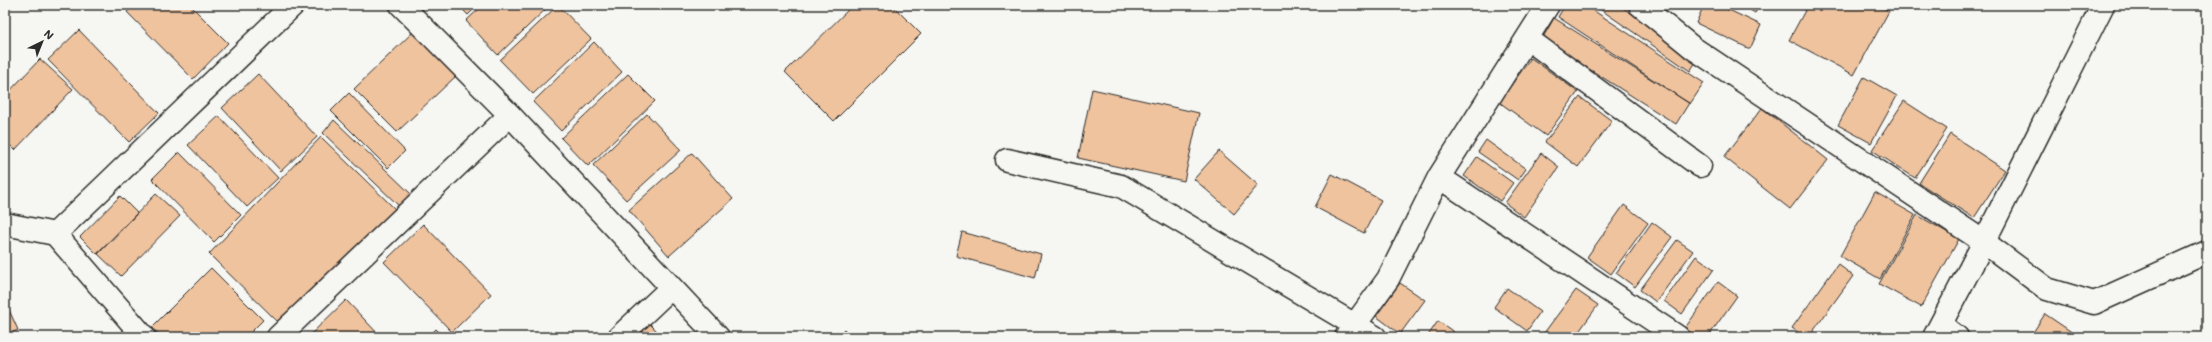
<svg xmlns="http://www.w3.org/2000/svg" width="2212" height="342" viewBox="0 0 2212 342" font-family="Mali,sans-serif">
  <rect width="100%" height="100%" fill="#f6f6f2"/>
  <filter id="ink" filterUnits="userSpaceOnUse"><feTurbulence type="fractalNoise" baseFrequency=".025" numOctaves="2"/><feDisplacementMap in="SourceGraphic" scale="8" xChannelSelector="R" yChannelSelector="G"/><feConvolveMatrix kernelMatrix="1 2 1 2 8 2 1 2 1" color-interpolation-filters="sRGB"/></filter>
  <g filter="url(#ink)">
    <path fill="#efc39e" stroke="#2b2b2b" d="M 134,5 L 190,5 L 228,43 L 193,79 L 127,12 Z
      M 458,5 L 478,5 L 468,15 Z
      M 483,5 L 550,5 L 498,55 L 466,21 Z
      M 558,5 L 591,39 L 533,94 L 500,60 Z
      M 853,5 L 892,5 L 921,34 L 834,121 L 785,72 Z
      M 1565,5 L 1585,5 L 1704,83 L 1690,104 L 1558,17 Z
      M 1594,5 L 1619,5 L 1698,59 L 1690,71 Z
      M 1704,5 L 1718,5 L 1761,25 L 1750,49 L 1696,23 Z
      M 1742,5 L 1760,5 L 1755,13 Z
      M 1808,5 L 1878,5 L 1889,11 L 1854,75 L 1789,40 Z
      M 1554,18 L 1689,103 L 1676,124 L 1542,39 Z
      M 79,30 L 159,113 L 129,142 L 48,60 Z
      M 413,32 L 456,76 L 397,132 L 354,89 Z
      M 594,42 L 622,72 L 561,131 L 533,102 Z
      M 1531,58 L 1578,92 L 1546,136 L 1499,102 Z
      M 40,59 L 73,89 L 15,150 L 5,140 L 5,96 Z
      M 258,74 L 317,137 L 281,171 L 222,108 Z
      M 628,74 L 655,101 L 588,166 L 561,138 Z
      M 1864,77 L 1897,96 L 1871,143 L 1838,125 Z
      M 1092,89 L 1199,113 L 1184,181 L 1078,158 Z
      M 349,93 L 405,151 L 388,168 L 331,111 Z
      M 1580,97 L 1612,121 L 1578,167 L 1545,142 Z
      M 1904,101 L 1947,129 L 1915,178 L 1872,150 Z
      M 1762,108 L 1828,160 L 1790,209 L 1724,157 Z
      M 647,114 L 681,150 L 626,200 L 593,165 Z
      M 219,116 L 278,178 L 247,207 L 188,145 Z
      M 334,120 L 411,194 L 399,206 L 323,133 Z
      M 1950,134 L 2005,170 L 1974,218 L 1919,183 Z
      M 321,137 L 395,209 L 282,326 L 209,254 Z
      M 1486,140 L 1526,169 L 1518,180 L 1478,152 Z
      M 1219,151 L 1258,185 L 1234,214 L 1194,179 Z
      M 179,152 L 241,215 L 214,242 L 152,179 Z
      M 692,153 L 733,199 L 669,256 L 629,210 Z
      M 1541,153 L 1559,167 L 1524,217 L 1505,203 Z
      M 1477,157 L 1513,183 L 1500,201 L 1464,176 Z
      M 1332,174 L 1381,200 L 1364,233 L 1315,207 Z
      M 1875,192 L 1915,215 L 1880,279 L 1840,256 Z
      M 156,194 L 180,216 L 121,276 L 98,254 Z
      M 120,196 L 137,213 L 97,254 L 80,237 Z
      M 1624,205 L 1648,223 L 1611,274 L 1587,257 Z
      M 1917,215 L 1959,239 L 1921,307 L 1879,284 Z
      M 1652,222 L 1672,237 L 1635,287 L 1616,273 Z
      M 423,224 L 491,294 L 452,332 L 384,262 Z
      M 962,232 L 1041,254 L 1035,278 L 956,256 Z
      M 1677,240 L 1693,251 L 1656,302 L 1640,290 Z
      M 1696,256 L 1714,269 L 1682,314 L 1664,301 Z
      M 1838,264 L 1853,276 L 1809,337 L 1805,337 L 1792,328 Z
      M 211,268 L 263,320 L 246,337 L 161,337 L 152,327 Z
      M 1718,282 L 1737,296 L 1708,337 L 1697,337 L 1685,328 Z
      M 1400,283 L 1425,300 L 1400,334 L 1376,316 Z
      M 1507,288 L 1540,312 L 1527,331 L 1494,307 Z
      M 1576,290 L 1598,305 L 1575,337 L 1541,337 Z
      M 346,300 L 381,337 L 308,337 Z
      M 5,301 L 18,330 L 5,336 Z
      M 2045,314 L 2079,337 L 2030,337 Z
      M 1438,321 L 1461,337 L 1427,337 Z
      M 650,324 L 663,337 L 636,337 Z
      M 436,329 L 444,337 L 428,337 Z
      M 844,329 L 852,337 L 836,337 Z"/>
    <g fill="none" stroke-linecap="round" stroke-linejoin="round">
      <g stroke="#2b2b2b" stroke-width="25">
        <path id="minor" d="M 401,5 L 510,115 L 718,337
          M 1640,5 L 1693,48 L 1984,242 L 2047,289 L 2094,303 L 2207,252
          M 1528,39 L 1700,166
          M 1007,160 L 1121,186 L 1375,337
          M 1439,177 L 1678,337
          M 5,224 L 55,234 L 144,337
          M 55,234 L 293,5
          M 1941,325 L 1957,337
          M 278,337 L 510,115
          M 619,337 L 671,288
          M 1346,337 L 1388,279 L 1439,177 L 1548,5"/>
      </g>
      <g stroke="#2b2b2b" stroke-width="25">
        <path id="secondary" d="M 1934,337 L 1984,242 L 2103,5"/>
      </g>
      <use href="#minor" stroke="#f6f6f2" stroke-width="22"/>
      <use href="#secondary" stroke="#f6f6f2" stroke-width="22"/>
    </g>
  </g>
  <rect width="2212" height="342" fill="none" stroke="#f6f6f2" stroke-width="20"/>
  <rect x="10" y="10" width="2192" height="322" fill="none" stroke="#2b2b2b" stroke-width="1.5" filter="url(#ink)"/>
  <g transform="translate(42 42) rotate(43)" stroke="#f6f6f2" stroke-width="3" paint-order="stroke">
  <path d="M0-3L7 15L0 10L-7 15Z" fill="#2b2b2b"/>
  <text y="-6" font-size="11" font-weight="bold" text-anchor="middle" fill="#2b2b2b">N</text>
  </g>
</svg>
